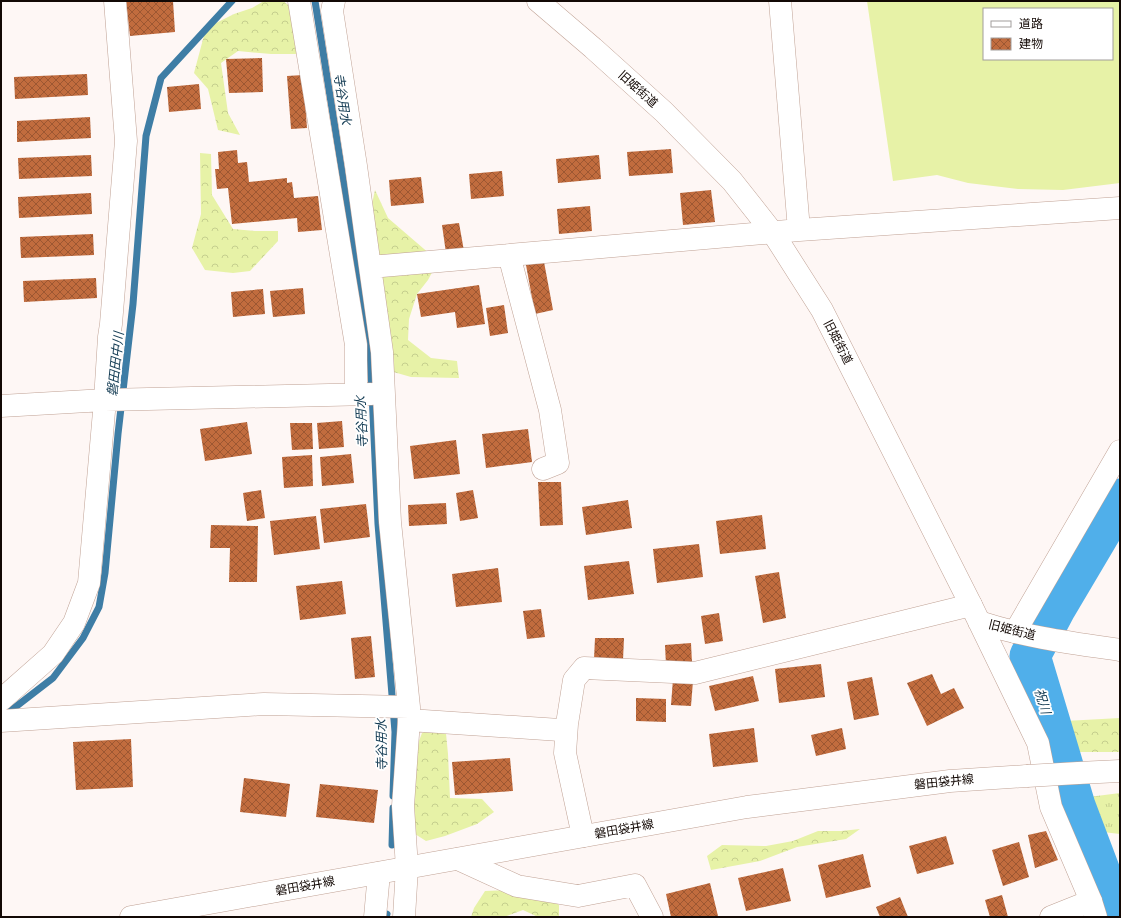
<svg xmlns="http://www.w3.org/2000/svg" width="1121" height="918" viewBox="0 0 1121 918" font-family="Figtree,'Noto Sans JP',sans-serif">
  <defs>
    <pattern id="grass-tufts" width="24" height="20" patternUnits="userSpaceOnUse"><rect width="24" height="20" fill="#e7f2a7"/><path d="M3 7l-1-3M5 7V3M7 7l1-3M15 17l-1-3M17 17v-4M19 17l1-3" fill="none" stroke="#c5ce8e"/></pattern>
    <pattern id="forest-crowns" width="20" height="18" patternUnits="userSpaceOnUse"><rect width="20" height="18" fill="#e7f2a7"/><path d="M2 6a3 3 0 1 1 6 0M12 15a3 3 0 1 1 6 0" fill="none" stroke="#c5ce8e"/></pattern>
    <pattern id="building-cross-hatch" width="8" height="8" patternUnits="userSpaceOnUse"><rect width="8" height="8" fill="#c16c3e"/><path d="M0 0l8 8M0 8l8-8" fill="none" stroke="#9c5732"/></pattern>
  </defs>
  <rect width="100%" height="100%" fill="#fef7f5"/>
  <path fill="url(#grass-tufts)" d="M 1120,793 L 1120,834 L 1094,831 L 1081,798 Z"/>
  <path fill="url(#forest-crowns)" d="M 264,1 L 283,1 L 292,8 L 300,54 L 271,54 L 238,51 L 221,63 L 228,113 L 240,135 L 218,130 L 208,89 L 194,73 L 206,28 L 234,14 L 252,8 Z
    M 200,153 L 211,154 L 212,195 L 233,229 L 255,231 L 278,231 L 278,241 L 250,271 L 233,273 L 205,270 L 192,248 L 201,214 Z
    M 375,190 L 388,218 L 438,261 L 428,280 L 417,294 L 409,319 L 408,340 L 431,358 L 457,361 L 459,378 L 411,377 L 383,369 L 370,213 Z
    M 1120,718 L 1120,752 L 1073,752 L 1054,737 L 1065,721 Z
    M 445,723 L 448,754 L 450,798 L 482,799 L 494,812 L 477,824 L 445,836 L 426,841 L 415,834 L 409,806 L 416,749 L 422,733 Z
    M 860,829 L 846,839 L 797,847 L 760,861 L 711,870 L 707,856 L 722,845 L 766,846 L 793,841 L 818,831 L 841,831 Z
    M 534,889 L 559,905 L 559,916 L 538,917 L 523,910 L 504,917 L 471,917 L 474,908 L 485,891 Z"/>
  <path fill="#e7f2a7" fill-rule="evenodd" d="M 867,1 L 1120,1 L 1120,183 L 1063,190 L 1018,189 L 968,183 L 937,175 L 893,181 ZM 984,9 L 1112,9 L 1112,59 L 984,59 Z"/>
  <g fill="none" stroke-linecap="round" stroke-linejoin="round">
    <path stroke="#3e7da5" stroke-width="7" d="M 315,1 L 370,349 L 378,524 L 392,695 L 395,732 L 393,796
      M 5,715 L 53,678 L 83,638 L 99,607 L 105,573 L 118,434 L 133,304 L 146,136 L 161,78 L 232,1
      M 392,845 L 393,808
      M 386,917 L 387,914"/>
    <path stroke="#50afea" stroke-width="41" d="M 1117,917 L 1075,806 L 1030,656 L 1056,607 L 1120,499"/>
  </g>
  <path fill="url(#building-cross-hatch)" d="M 126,1 L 173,1 L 175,32 L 130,36 Z
    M 262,58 L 263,92 L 229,93 L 226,59 Z
    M 87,74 L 88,95 L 15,99 L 14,77 Z
    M 303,75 L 307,128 L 291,129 L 287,76 Z
    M 199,84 L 201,109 L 169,112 L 167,87 Z
    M 90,117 L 91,138 L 17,142 L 17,121 Z
    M 671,149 L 673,173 L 629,176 L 627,152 Z
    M 237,150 L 238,163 L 247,162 L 249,182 L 287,178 L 287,183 L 292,182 L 294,198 L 318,196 L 322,230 L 298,232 L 297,218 L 232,224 L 228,188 L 217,189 L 215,169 L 219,169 L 218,152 Z
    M 91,155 L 92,176 L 19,179 L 18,158 Z
    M 599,155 L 601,179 L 558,183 L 556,159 Z
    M 502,171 L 504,196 L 471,199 L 469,174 Z
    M 421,177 L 424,203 L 391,206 L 389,180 Z
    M 711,190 L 715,222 L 683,225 L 680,193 Z
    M 91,193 L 92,214 L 19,218 L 18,197 Z
    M 590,206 L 592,231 L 559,234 L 557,209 Z
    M 459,223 L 464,251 L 446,253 L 442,225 Z
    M 93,234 L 94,255 L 21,258 L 20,237 Z
    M 544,262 L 553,310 L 535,314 L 526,265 Z
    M 96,278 L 97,298 L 24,302 L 23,281 Z
    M 479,285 L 485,324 L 457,328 L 455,312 L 421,317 L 417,294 Z
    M 303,288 L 305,314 L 273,317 L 270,291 Z
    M 263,289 L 265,314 L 233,317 L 231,292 Z
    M 504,305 L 508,333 L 490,336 L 486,308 Z
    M 342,421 L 344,447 L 319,449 L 317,423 Z
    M 247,422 L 252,454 L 205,461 L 200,429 Z
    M 290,423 L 312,423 L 313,449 L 292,450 Z
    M 528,429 L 532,462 L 486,468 L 482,434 Z
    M 456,440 L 460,474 L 414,479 L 410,446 Z
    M 351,454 L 354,483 L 322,486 L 320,457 Z
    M 312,455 L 313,486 L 284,488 L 282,457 Z
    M 538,482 L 561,482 L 563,525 L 540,526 Z
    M 261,490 L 265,518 L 247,521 L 243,493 Z
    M 473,490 L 478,518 L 460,521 L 456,493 Z
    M 628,500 L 632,528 L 586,535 L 582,507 Z
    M 446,503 L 447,524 L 409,526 L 408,505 Z
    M 366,504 L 370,537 L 324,543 L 320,509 Z
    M 762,515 L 766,549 L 720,554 L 716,521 Z
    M 316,516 L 320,549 L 274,555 L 270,521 Z
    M 211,525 L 258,526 L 257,582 L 229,582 L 230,548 L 210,548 Z
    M 699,544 L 703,577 L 657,583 L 653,549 Z
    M 629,561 L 634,594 L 588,600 L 584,566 Z
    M 498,568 L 502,602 L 456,607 L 452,574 Z
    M 779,572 L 786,618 L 763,623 L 755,576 Z
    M 342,581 L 346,614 L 300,620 L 296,586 Z
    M 541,609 L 545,637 L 527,639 L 523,611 Z
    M 719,613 L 723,641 L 705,644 L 701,616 Z
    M 371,636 L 375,677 L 355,679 L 351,638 Z
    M 595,638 L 624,638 L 623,660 L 594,659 Z
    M 691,643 L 692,663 L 666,665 L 665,645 Z
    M 821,664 L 825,697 L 779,703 L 775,669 Z
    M 932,674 L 941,694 L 954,688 L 964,708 L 927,726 L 907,683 Z
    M 753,676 L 759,701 L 715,711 L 709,686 Z
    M 872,677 L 879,715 L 854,720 L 847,682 Z
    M 673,679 L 693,681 L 691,706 L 671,705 Z
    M 636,698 L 666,699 L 666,722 L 636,721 Z
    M 754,728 L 758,762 L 713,767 L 709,734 Z
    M 842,728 L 846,749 L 816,756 L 811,735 Z
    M 131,739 L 133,787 L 76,790 L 73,742 Z
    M 510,758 L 513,791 L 455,795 L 452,762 Z
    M 244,778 L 290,784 L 286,817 L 240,812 Z
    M 320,784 L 378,790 L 374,823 L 316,817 Z
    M 1046,831 L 1058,860 L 1035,868 L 1028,835 Z
    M 946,836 L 954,864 L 917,874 L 909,846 Z
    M 1019,842 L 1029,877 L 1003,886 L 992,850 Z
    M 863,854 L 871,887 L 826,898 L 818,865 Z
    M 783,868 L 791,901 L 746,911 L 738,878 Z
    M 710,883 L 718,916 L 671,917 L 666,894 Z
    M 1002,895 L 1008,917 L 990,917 L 985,900 Z
    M 900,897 L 908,917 L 880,917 L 876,907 Z"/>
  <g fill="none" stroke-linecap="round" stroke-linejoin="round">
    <g stroke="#c0a295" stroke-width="23">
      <path id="street" d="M 299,1 L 356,345 L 356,394
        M 334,1 L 332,11 L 356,166 L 370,267 L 382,352 L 390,522 L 409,707 L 409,720 L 403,806 L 407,868 L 404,917
        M 780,1 L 799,230
        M 509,255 L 550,410 L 558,463 L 543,469
        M 370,267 L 799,230 L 1120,208
        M 1,406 L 105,400 L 371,394
        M 1015,632 L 1120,451
        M 1,700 L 53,654 L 74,623 L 89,583 L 105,400 L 109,337 L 111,324 L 126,141 L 115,1
        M 409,720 L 560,730 L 567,724 L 574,680 L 584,668 L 695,673 L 971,605
        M 1,721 L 264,704 L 409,707
        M 567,724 L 565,753 L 583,836
        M 458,859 L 517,886 L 578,896 L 635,885 L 652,917
        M 375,917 L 379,873
        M 1051,917 L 1091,901"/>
    </g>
    <g stroke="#c0a295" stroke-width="23">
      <path id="secondary" d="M 538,1 L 593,48 L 664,112 L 732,181 L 773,233 L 822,310 L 971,605 L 1038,743 L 1051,807 L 1091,901 L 1096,917
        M 979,622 C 1025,637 1072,643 1120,650
        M 1078,773 L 1120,771
        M 131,917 L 747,807 L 950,781 L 1027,776"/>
    </g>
    <use href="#street" stroke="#fff" stroke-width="22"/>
    <use href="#secondary" stroke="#fff" stroke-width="22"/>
    <g stroke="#c0a295" stroke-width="23" stroke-linecap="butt">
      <path id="secondary-bridge" d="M 1027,776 L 1078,773"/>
    </g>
    <use href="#secondary-bridge" stroke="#fff" stroke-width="22"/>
  </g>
  <g text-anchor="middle" stroke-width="3.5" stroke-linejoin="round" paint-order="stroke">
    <g font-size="12" fill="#130905" stroke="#fff">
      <text transform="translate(638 89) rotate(42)" y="4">旧姫街道</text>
      <text transform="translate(838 342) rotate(63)" y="4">旧姫街道</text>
      <text transform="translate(1012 630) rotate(14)" y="4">旧姫街道</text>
      <text transform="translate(944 782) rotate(-6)" y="4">磐田袋井線</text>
      <text transform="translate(624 829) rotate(-10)" y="4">磐田袋井線</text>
      <text transform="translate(305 886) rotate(-10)" y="4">磐田袋井線</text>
    </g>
    <g font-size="13" font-style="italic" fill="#133b53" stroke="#fff">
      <text transform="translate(343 99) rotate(81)" y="5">寺谷用水</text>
      <text transform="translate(115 364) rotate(-84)" y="5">磐田田中川</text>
      <text transform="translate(361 422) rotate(-93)" y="5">寺谷用水</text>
      <text transform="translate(1043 701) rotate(73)" y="5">祝川</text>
      <text transform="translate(381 745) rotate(-91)" y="5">寺谷用水</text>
    </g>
  </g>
  <rect width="1121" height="918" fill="none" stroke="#130905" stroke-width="4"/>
  <rect x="983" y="8" width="130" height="52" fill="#ffffff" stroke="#a19d9b"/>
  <rect x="991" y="21" width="20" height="6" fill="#ffffff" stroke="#a19d9b"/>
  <text x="1019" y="28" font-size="12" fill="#130905">道路</text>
  <rect x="991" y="38" width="20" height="12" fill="url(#building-cross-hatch)" stroke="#a19d9b"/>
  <text x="1019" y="48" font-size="12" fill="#130905">建物</text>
</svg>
